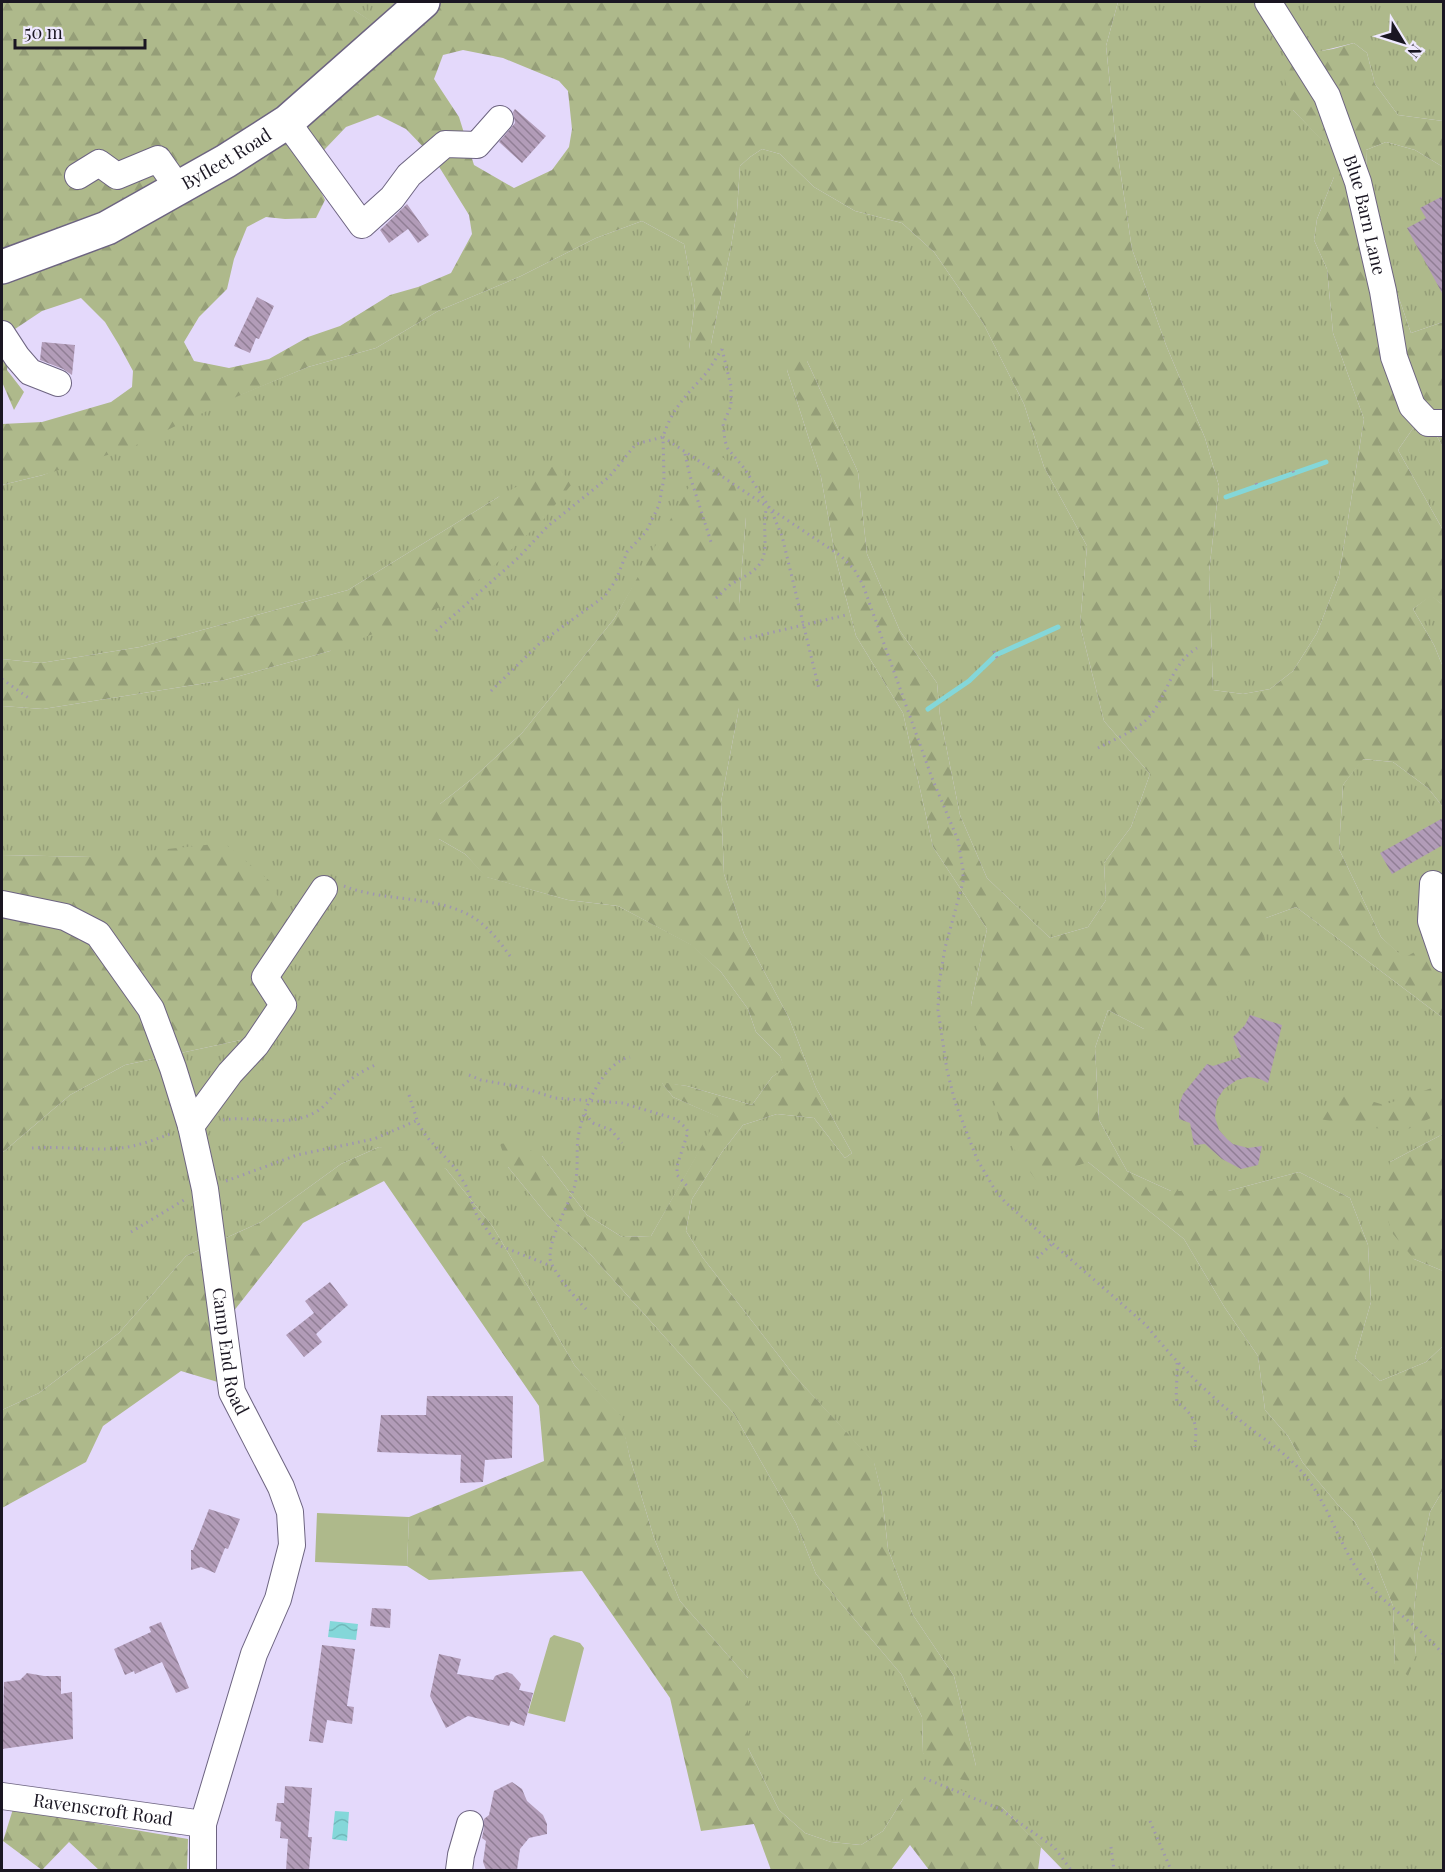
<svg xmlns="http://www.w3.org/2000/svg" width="1445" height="1872" viewBox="0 0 1445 1872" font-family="'Playfair Display',serif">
  <defs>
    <pattern id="grass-tufts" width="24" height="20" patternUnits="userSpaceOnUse" patternTransform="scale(1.5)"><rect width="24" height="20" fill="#aeb98b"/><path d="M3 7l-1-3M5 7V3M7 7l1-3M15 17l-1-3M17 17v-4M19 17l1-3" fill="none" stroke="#959e78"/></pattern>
    <pattern id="forest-firs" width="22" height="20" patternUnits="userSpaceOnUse" patternTransform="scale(1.5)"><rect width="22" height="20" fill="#aeb98b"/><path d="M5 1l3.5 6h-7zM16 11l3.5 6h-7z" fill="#959e78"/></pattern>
    <pattern id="water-waves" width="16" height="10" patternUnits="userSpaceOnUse" patternTransform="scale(1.5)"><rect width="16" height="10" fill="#84d7d9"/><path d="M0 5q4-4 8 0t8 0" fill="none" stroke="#71b8ba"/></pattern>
    <pattern id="building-back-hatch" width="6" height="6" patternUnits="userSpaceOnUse" patternTransform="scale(1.5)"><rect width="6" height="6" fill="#b29cb8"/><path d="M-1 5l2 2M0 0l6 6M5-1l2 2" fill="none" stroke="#907e95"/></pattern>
  </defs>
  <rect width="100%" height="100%" fill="#e4d9fb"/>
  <path fill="url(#grass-tufts)" fill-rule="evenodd" d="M 342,2 L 423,2 L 388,33 Z
    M 1118,2 L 1443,2 L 1443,121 L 1398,115 L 1375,84 L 1367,53 L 1354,43 L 1313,53 L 1293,110 L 1334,152 L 1334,177 L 1317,219 L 1314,240 L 1327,269 L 1333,333 L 1364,419 L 1339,576 L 1317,633 L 1293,671 L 1270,689 L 1243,694 L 1213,690 L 1209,572 L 1219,486 L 1205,438 L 1166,345 L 1132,249 L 1116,143 L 1106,46 Z
    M 1386,142 L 1415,150 L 1443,167 L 1443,322 L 1411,333 L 1382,249 L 1367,183 L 1366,150 Z
    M 762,149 L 780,154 L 814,187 L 855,211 L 902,223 L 934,252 L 983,323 L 1024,404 L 1044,467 L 1087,546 L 1080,625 L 1104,721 L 1150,774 L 1131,827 L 1104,863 L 1106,900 L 1088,927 L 1050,938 L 987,878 L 960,815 L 940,716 L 937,683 L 900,631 L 867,554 L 858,472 L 807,361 L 787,370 L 821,477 L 836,560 L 856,636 L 903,713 L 933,847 L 987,929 L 971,1005 L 1088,1162 L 1184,1239 L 1225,1308 L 1258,1356 L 1265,1410 L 1288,1436 L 1303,1463 L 1338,1505 L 1355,1522 L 1372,1553 L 1393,1606 L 1395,1665 L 1416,1655 L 1413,1620 L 1418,1571 L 1430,1512 L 1443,1490 L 1443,1870 L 1063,1870 L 1002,1807 L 903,1799 L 883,1831 L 861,1845 L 831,1842 L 805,1833 L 779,1810 L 748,1748 L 748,1678 L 680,1601 L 654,1538 L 630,1458 L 620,1416 L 575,1366 L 493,1227 L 446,1169 L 379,1147 L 341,1164 L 261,1222 L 186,1256 L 119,1333 L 39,1393 L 2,1410 L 2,1153 L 70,1095 L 125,1065 L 241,1040 L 92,857 L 2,855 L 2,706 L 43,709 L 225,680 L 330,651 L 500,496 L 348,590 L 140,647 L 41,663 L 2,659 L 2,485 L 43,475 L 308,367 L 376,348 L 438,311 L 521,276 L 596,238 L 642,221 L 684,244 L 695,303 L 689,349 L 711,344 L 730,252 L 737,211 L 740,166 L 750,157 ZM 746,517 L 739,604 L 739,708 L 721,802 L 724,874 L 744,934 L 789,1018 L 816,1088 L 852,1153 L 845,1158 L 814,1118 L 777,1114 L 743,1125 L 722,1152 L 692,1199 L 686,1231 L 703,1258 L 793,1374 L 874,1463 L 882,1495 L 888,1549 L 913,1615 L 954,1676 L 976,1766 L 923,1753 L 922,1717 L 901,1674 L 816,1574 L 796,1523 L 734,1414 L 591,1255 L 548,1216 L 508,1167 L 542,1156 L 587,1215 L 622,1237 L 651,1236 L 719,1117 L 673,1097 L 662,1083 L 687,1086 L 752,1105 L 772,1077 L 785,1068 L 780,1056 L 756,1032 L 748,1009 L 721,972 L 692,945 L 618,906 L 568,900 L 487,877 L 465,854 L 439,839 L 440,804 L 473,778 L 522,733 L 614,619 L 647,563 Z
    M 1416,424 L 1435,433 L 1443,447 L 1443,530 L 1398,450 Z
    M 1431,595 L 1443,605 L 1443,667 L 1434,645 L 1413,609 Z
    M 1362,759 L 1393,762 L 1428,788 L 1443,807 L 1444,936 L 1404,959 L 1381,937 L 1339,849 L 1343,785 Z
    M 1296,907 L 1443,1018 L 1443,1134 L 1390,1162 L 1414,1259 L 1443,1271 L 1443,1346 L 1426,1362 L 1380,1381 L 1355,1358 L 1371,1302 L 1368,1245 L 1350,1198 L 1299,1172 L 1228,1191 L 1171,1191 L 1127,1171 L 1099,1120 L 1095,1048 L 1108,1010 L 1144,1029 L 1266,918 Z"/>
  <path fill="url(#forest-firs)" fill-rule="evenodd" d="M 2,2 L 360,2 L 354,10 L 388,32 L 423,2 L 1118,2 L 1106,46 L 1116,143 L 1132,249 L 1166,345 L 1205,438 L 1219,486 L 1209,572 L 1213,690 L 1243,694 L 1270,689 L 1293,671 L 1317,633 L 1339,576 L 1364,419 L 1333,333 L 1327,269 L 1314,240 L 1317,219 L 1334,177 L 1333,152 L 1293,110 L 1284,76 L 1289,56 L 1333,49 L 1354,43 L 1367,53 L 1375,84 L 1398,115 L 1443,121 L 1443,167 L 1415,150 L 1386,142 L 1366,150 L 1367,183 L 1382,249 L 1411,333 L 1443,322 L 1443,447 L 1435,433 L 1416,424 L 1398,450 L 1443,530 L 1443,605 L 1431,596 L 1413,609 L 1434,645 L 1443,667 L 1443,807 L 1428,788 L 1393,762 L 1363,759 L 1343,785 L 1339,849 L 1381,937 L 1404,958 L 1443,936 L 1443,1018 L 1296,907 L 1266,918 L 1263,951 L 1228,992 L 1178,1033 L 1144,1029 L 1108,1010 L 1095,1048 L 1099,1120 L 1127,1171 L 1171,1191 L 1228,1191 L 1299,1172 L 1350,1198 L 1368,1245 L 1371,1302 L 1355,1358 L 1380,1381 L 1426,1362 L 1443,1346 L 1443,1490 L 1430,1512 L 1418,1571 L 1413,1620 L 1416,1655 L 1408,1676 L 1395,1665 L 1393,1606 L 1372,1553 L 1355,1522 L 1338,1505 L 1303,1463 L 1288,1436 L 1265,1410 L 1258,1356 L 1225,1308 L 1184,1239 L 1088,1162 L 1036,1180 L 1002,1132 L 971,1005 L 987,929 L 933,847 L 903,713 L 856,636 L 836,560 L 821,477 L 787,370 L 790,360 L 807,361 L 858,472 L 867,554 L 900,631 L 937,683 L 940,716 L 960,815 L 987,878 L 1050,938 L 1088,927 L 1106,900 L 1104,863 L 1131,827 L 1150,774 L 1104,721 L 1080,625 L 1087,546 L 1044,467 L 1024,404 L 983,323 L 934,252 L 902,223 L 855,211 L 814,187 L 780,154 L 762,149 L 750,157 L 740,166 L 737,211 L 730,252 L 711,344 L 702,357 L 695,350 L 689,349 L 695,303 L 684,244 L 642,221 L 596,238 L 521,276 L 438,311 L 376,348 L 308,367 L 236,397 L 130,448 L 43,475 L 2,485 L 2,424 L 42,422 L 111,402 L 132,387 L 133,371 L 119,345 L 105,322 L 81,298 L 42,311 L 12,331 L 7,370 L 24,392 L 14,410 L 2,382 ZM 463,50 L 503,58 L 559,81 L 568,91 L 572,129 L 569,147 L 552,170 L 514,188 L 474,165 L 459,117 L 434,79 L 443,55 ZM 378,115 L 406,129 L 433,157 L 469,215 L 472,234 L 451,273 L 418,287 L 390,295 L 340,326 L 308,337 L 269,359 L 229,368 L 194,361 L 184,342 L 199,317 L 227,289 L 234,259 L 247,227 L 266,217 L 285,219 L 316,218 L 325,200 L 313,175 L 325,149 L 346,127 Z
    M 724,458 L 746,517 L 739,604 L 739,708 L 721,802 L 724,874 L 744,934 L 789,1018 L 816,1088 L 852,1153 L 845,1158 L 814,1118 L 777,1114 L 743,1125 L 722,1152 L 692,1199 L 686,1231 L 703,1258 L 793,1374 L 874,1462 L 882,1495 L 888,1549 L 913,1615 L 954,1676 L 976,1766 L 969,1781 L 953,1778 L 923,1753 L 922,1717 L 901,1674 L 816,1574 L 796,1523 L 734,1414 L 591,1255 L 548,1216 L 508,1167 L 500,1144 L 514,1142 L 542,1156 L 587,1215 L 622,1237 L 651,1236 L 718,1117 L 673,1097 L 661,1082 L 687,1086 L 752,1105 L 772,1077 L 784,1068 L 780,1056 L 756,1032 L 748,1009 L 721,972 L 691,945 L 618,906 L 568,900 L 486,877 L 465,854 L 439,839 L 426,827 L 440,804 L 473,778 L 522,733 L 614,619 L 687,490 L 705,466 L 715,460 Z
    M 557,464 L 571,485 L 543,520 L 456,601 L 330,651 L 225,680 L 43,709 L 2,706 L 2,659 L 41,663 L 140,647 L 348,590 L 500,496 Z
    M 224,843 L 271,882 L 298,944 L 279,986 L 241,1040 L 125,1065 L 70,1095 L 2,1153 L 2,855 L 92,857 Z
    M 1443,1084 L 1443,1112 L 1404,1131 L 1355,1126 L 1320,1119 L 1338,1091 L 1384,1105 Z
    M 1443,1134 L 1444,1134 L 1443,1271 L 1414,1259 L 1393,1234 L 1382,1204 L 1390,1162 Z
    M 379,1147 L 418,1152 L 446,1169 L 493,1227 L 575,1366 L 621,1416 L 630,1458 L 654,1538 L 680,1601 L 748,1678 L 748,1748 L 779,1810 L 805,1833 L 831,1842 L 861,1845 L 883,1831 L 903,1799 L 918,1785 L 943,1783 L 1002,1807 L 1041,1847 L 1038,1870 L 929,1870 L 910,1845 L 891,1870 L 771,1870 L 754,1824 L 701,1831 L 670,1698 L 582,1571 L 429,1580 L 407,1566 L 409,1517 L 544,1461 L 539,1406 L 384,1181 L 303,1223 L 233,1312 L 241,1389 L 181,1371 L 103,1426 L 86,1462 L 2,1508 L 2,1410 L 39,1393 L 119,1333 L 186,1256 L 261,1222 L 341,1164 Z
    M 13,1809 L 188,1839 L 187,1870 L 99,1870 L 69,1842 L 42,1870 L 3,1841 Z"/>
  <path fill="#aeb98b" d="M 317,1513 L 409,1517 L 407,1566 L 315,1562 Z
    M 554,1635 L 580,1643 L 584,1648 L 565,1722 L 528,1713 L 550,1638 Z"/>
  <path fill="url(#water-waves)" d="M 330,1621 L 358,1624 L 356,1640 L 328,1637 Z
    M 335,1811 L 349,1812 L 347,1841 L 332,1839 Z"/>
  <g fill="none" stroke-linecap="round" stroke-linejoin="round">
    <path stroke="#84d7d9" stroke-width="5" d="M 1226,497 L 1326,462
      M 928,709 L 969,681 L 996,655 L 1058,627"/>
  </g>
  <path fill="url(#building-back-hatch)" d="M 515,109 L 546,136 L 522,163 L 499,142 L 515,123 L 513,112 Z
    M 1443,196 L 1443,295 L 1407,228 L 1426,218 L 1420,208 Z
    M 407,204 L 429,235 L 418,243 L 408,229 L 389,243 L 380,230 Z
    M 257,297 L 274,306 L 259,339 L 256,338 L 250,353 L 234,346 Z
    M 42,342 L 75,345 L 72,375 L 63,369 L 40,360 Z
    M 1443,818 L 1443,845 L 1392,874 L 1380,853 Z
    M 1250,1015 L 1282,1025 L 1268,1083 L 1260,1079 L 1249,1077 L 1237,1080 L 1224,1089 L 1217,1100 L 1215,1117 L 1219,1130 L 1227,1139 L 1233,1144 L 1248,1148 L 1262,1146 L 1258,1165 L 1241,1169 L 1222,1159 L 1205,1144 L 1194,1145 L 1190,1123 L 1179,1119 L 1179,1105 L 1183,1094 L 1207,1064 L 1213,1066 L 1241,1057 L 1233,1037 L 1245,1025 Z
    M 330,1282 L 348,1305 L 316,1334 L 322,1342 L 304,1357 L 286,1335 L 314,1313 L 305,1301 Z
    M 427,1396 L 513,1396 L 512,1458 L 485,1460 L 483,1482 L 460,1483 L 461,1455 L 377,1452 L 381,1415 L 426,1415 Z
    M 209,1509 L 240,1519 L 228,1549 L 225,1548 L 215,1573 L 201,1567 L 191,1570 L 191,1550 L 193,1550 Z
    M 372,1608 L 391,1609 L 390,1628 L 370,1626 Z
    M 161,1622 L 189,1688 L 176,1693 L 162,1662 L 135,1674 L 134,1671 L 125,1675 L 114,1649 L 151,1632 L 149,1627 Z
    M 322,1645 L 355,1649 L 347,1706 L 354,1707 L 352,1724 L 327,1720 L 323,1743 L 309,1741 Z
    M 439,1654 L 461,1659 L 457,1674 L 493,1680 L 495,1676 L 500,1674 L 507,1672 L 512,1674 L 521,1684 L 519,1690 L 533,1693 L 524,1726 L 511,1721 L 509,1726 L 468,1716 L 446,1728 L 430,1696 Z
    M 27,1673 L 44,1676 L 61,1676 L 61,1694 L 72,1692 L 73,1739 L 2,1749 L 4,1682 L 20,1680 Z
    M 512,1782 L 522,1789 L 527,1801 L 543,1815 L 547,1824 L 547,1834 L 529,1838 L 520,1849 L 517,1870 L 486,1870 L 483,1862 L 486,1841 L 482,1838 L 484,1828 L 484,1819 L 489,1815 L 494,1791 Z
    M 285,1786 L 312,1788 L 308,1837 L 312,1837 L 309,1870 L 286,1870 L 288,1839 L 280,1838 L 281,1822 L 275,1821 L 277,1803 L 284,1803 Z"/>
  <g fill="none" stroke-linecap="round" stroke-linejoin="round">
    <g stroke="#6d6481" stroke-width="28">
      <g id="minor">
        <path id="s1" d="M 1268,2 L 1327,96 L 1358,182 L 1383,291 L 1394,357 L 1412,406 L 1428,423 L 1444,423"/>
        <path d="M 287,122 L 362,225 L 392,198 L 409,175 L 445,144 L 477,145 L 500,119"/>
        <path d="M 78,176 L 99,163 L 117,176 L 158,159 L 179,189"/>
        <path d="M 2,334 L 17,357 L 30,372 L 58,383"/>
        <path d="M 1433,884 L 1431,921 L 1444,959"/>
        <path id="s2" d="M 2,904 L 65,917 L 98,934 L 151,1009 L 173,1068 L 191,1126 L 205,1189 L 232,1392 L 281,1487 L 290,1512 L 292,1545 L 278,1599 L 254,1654 L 203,1824 L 203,1870"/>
        <path d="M 191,1126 L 230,1073 L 256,1045 L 283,1005 L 265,977 L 324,889"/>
        <path id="s3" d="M 2,1796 L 203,1824"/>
        <path d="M 459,1870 L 461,1855 L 470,1824"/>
      </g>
    </g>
    <g stroke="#6d6481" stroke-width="36">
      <g id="major">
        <path id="s4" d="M 2,267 L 107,228 L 226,161 L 287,122 L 423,2"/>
      </g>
    </g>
    <path stroke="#9f96b0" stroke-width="3" stroke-dasharray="1.5 4.5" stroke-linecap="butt" d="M 722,349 L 731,386 L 731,406 L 723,424 L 725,441 L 728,449 L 744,468 L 771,510 L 782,536 L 819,689
      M 663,437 L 841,556 L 854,569 L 863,585 L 932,778 L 958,840 L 963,870 L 963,882 L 945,948 L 939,984 L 938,1010 L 947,1070 L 955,1102 L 977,1159 L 995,1190 L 1005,1202 L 1146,1325 C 1175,1362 1210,1396 1246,1425 C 1265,1440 1286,1453 1302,1472 C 1328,1502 1338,1543 1361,1575 C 1384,1605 1419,1626 1444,1655
      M 685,454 L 690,476 L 711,542
      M 1293,471 L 1295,477
      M 1256,483 L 1258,488
      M 716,598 C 721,594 725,589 730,585 C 743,576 760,572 764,554 C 767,539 762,523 767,507
      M 436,631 L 518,558 L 548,526 L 609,477 L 636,444 L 663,437 C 671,411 685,396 703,377 C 710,369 716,358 722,349
      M 744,639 L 846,615
      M 994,651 L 998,660
      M 2,679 L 30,699
      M 491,691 L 540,643 L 605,596 L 616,580 L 627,552 L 646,532 L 659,505 L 664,478 L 663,437
      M 1098,748 C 1115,739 1138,730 1150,716 C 1168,694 1171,664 1197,648
      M 344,886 C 384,902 435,895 471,916 C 488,926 499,941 510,956
      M 469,1075 L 481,1080 L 521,1087 L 555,1098 L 622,1103 L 676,1119 L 686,1128 L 688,1132 L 677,1166 L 677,1175 L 689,1188
      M 409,1095 L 418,1123 L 426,1136 L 456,1169 L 466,1186 L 477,1216 L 498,1245 L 551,1266
      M 585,1114 L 593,1123 L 611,1130 L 622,1143
      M 223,1120 C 254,1115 285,1128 314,1113 C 324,1108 330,1099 337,1091 C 349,1079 361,1072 375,1065
      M 32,1148 C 62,1146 92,1151 121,1148 C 138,1146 154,1140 170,1134
      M 226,1181 L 297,1155 L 374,1139 L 418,1120
      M 131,1232 L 184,1200
      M 1037,1258 L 1053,1243
      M 586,1309 C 578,1301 549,1268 550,1257 C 550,1236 567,1208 574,1188 C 579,1172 576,1154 578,1138 C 582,1111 602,1063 630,1057
      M 1177,1363 C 1178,1371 1175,1397 1177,1401 C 1179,1405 1185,1407 1187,1411 C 1198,1421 1196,1433 1195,1447
      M 924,1778 L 1000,1809 L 1054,1847 L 1071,1870
      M 1150,1821 L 1171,1870
      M 1111,1847 L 1114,1870"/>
    <use href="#minor" stroke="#fff" stroke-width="26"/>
    <use href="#major" stroke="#fff" stroke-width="33"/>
  </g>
  <g text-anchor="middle" stroke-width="4.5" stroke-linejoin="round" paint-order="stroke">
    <g font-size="18" fill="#1a1622" stroke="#efe9fe">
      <text dy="6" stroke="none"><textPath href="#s4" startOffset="250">Byfleet Road</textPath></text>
      <text dy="6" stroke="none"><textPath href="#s1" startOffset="236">Blue Barn Lane</textPath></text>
      <text dy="6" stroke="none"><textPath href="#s2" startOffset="546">Camp End Road</textPath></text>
      <text dy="6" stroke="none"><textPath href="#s3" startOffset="102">Ravenscroft Road</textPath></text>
    </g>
  </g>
  <rect width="1445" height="1872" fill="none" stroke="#1a1622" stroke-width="6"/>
  <g transform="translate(1403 42) rotate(128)" stroke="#efe9fe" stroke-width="4.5" paint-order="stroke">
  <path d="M0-4.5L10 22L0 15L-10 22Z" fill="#1a1622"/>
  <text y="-9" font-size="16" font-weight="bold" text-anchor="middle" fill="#1a1622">N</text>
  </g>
  <path d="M15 39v9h130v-9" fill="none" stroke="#1a1622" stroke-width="3"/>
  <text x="24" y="39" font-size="18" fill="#1a1622" stroke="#efe9fe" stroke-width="4.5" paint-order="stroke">50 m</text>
</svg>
